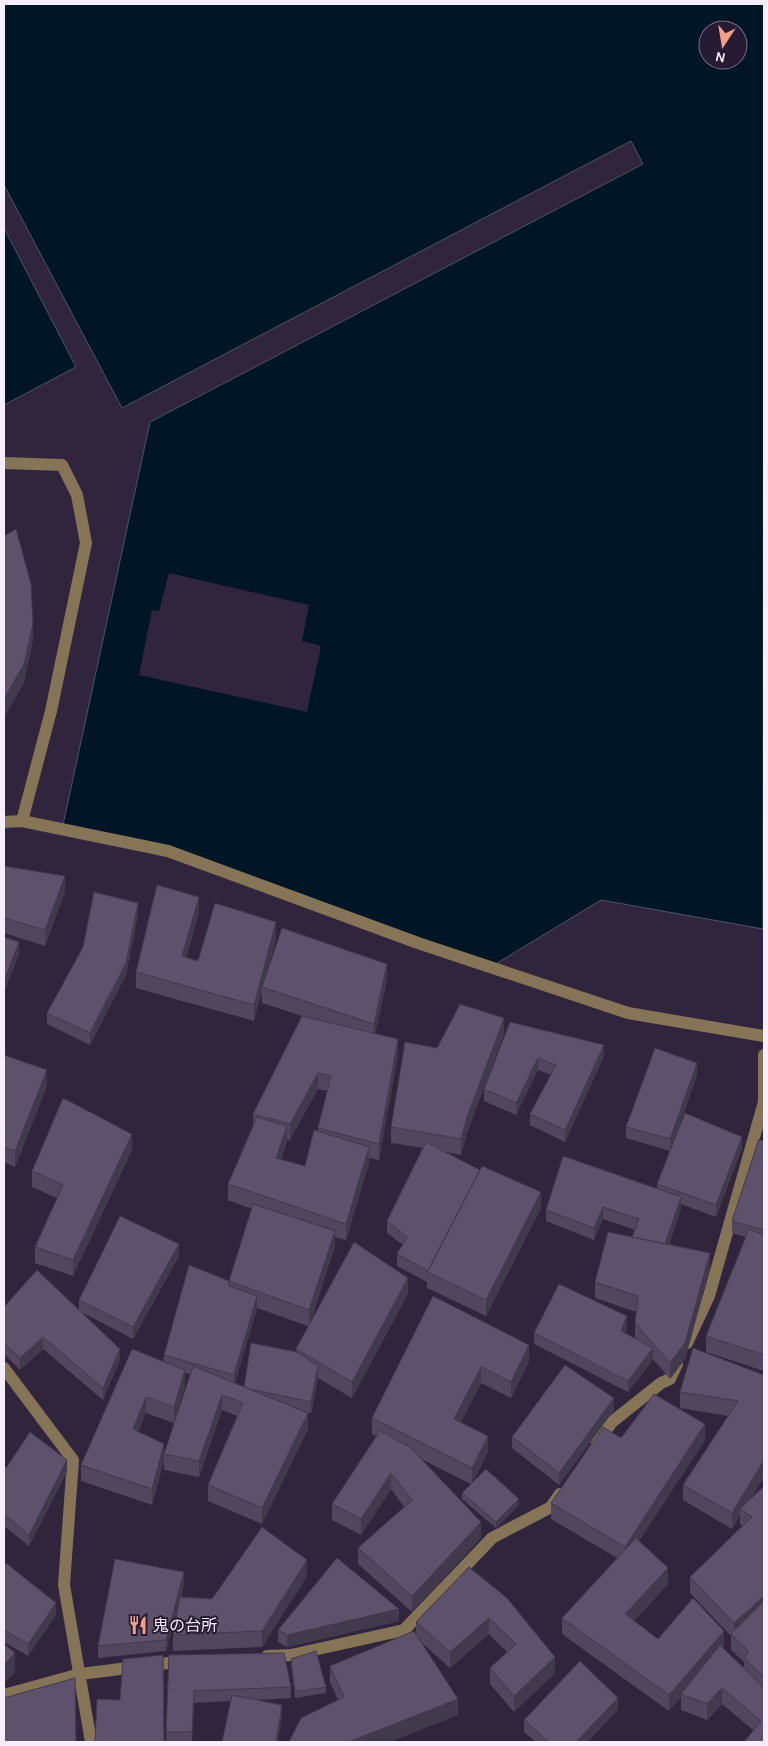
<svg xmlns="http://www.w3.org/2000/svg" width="768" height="1746" viewBox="0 0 768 1746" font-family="Karla,'Noto Sans JP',sans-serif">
  <rect width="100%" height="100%" fill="#30253d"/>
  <path fill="#001627" stroke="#495768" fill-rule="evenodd" d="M 4,4 L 764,4 L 763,929 L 601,900 L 494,965 L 210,866 L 63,825 L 150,422 L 643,164 L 631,141 L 122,408 L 4,185 ZM 708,30 L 738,30 L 738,60 L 708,60 Z
    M 4,228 L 76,367 L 4,405 Z"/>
  <path fill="#30253d" d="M 169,573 L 309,605 L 302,641 L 321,646 L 307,712 L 139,675 L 152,610 L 159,611 Z"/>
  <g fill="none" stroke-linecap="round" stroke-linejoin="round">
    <path stroke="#857456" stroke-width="12" d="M 4,463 L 62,465 L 77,495 L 86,543 L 51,711 L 22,821
      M 4,822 L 22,821 L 168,851 L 418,943 L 628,1013 L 764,1036
      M 687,1343 L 709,1296 L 764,1102 L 764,1055
      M 4,1368 L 73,1460 L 64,1585 L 91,1742
      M 597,1443 L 612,1422 L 661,1383 L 670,1379 L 677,1364
      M 267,1656 L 291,1655 L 404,1630 L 492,1538 L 551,1507 L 560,1494
      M 4,1695 L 80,1674 L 185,1661"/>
  </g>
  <path fill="#50465d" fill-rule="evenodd" d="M 4,866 L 65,892 L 45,946 L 4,933 Z
    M 199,913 L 186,958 L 198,961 L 276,938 L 266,976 L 387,980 L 375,1033 L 398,1055 L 379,1160 L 369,1158 L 369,1163 L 346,1240 L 335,1237 L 335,1246 L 311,1321 L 408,1294 L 352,1398 L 318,1378 L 311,1413 L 308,1413 L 308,1429 L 262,1524 L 208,1501 L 208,1485 L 237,1416 L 222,1410 L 199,1477 L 164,1470 L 164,1454 L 191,1374 L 185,1373 L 185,1386 L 174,1423 L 146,1413 L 138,1432 L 164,1460 L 152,1505 L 81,1481 L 81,1465 L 164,1362 L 164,1355 L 229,1281 L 252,1209 L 228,1200 L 228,1184 L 253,1126 L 253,1114 L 302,1016 L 262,1003 L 262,990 L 254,1021 L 136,988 L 136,972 ZM 318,1089 L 327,1091 L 318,1128 L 318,1131 L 305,1166 L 281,1160 L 287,1142 L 287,1139 L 290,1140 ZM 257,1308 L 308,1326 L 296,1349 L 296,1352 L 244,1387 L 235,1383 Z
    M 138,915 L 126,975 L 90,1045 L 47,1024 L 47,1013 Z
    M 510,1022 L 604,1056 L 565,1142 L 530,1125 L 530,1114 L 551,1075 L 538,1070 L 516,1115 L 484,1101 L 484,1089 Z
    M 504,1034 L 467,1133 L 461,1155 L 446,1152 L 541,1208 L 486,1316 L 427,1288 L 427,1282 L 397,1266 L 397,1254 L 403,1245 L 387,1233 L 387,1221 L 423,1148 L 391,1143 L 391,1127 L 437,1048 Z
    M 4,1055 L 47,1086 L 15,1167 L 4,1162 Z
    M 697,1075 L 674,1141 L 742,1148 L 716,1217 L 681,1204 L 681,1209 L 669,1245 L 710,1269 L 685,1359 L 670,1379 L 653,1359 L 628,1392 L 534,1344 L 534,1333 L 627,1328 L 625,1333 L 635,1338 L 635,1323 L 636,1312 L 595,1298 L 595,1282 L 632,1237 L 635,1230 L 603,1219 L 594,1240 L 546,1221 L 546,1210 L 657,1189 L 657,1184 L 670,1151 L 626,1138 L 626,1127 Z
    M 764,1142 L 764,1371 L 706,1352 L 706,1336 L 746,1237 L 732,1233 L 732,1221 Z
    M 132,1150 L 73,1276 L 35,1263 L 35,1247 L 57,1198 L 32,1187 L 32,1171 Z
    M 179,1256 L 133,1339 L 83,1313 L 120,1360 L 103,1400 L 43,1349 L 20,1370 L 4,1354 L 4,1307 L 79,1309 L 79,1300 Z
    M 433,1296 L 529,1361 L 511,1398 L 481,1383 L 461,1422 L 488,1452 L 472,1483 L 519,1505 L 496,1528 L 462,1499 L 462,1493 L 471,1484 L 421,1459 L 481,1538 L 412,1612 L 358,1564 L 358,1548 L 404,1507 L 391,1489 L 361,1535 L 332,1520 L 332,1504 L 376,1436 L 372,1434 L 372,1418 Z
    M 764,1375 L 764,1482 L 762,1480 L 750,1500 L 764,1486 L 764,1742 L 753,1730 L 722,1704 L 707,1720 L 681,1710 L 681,1697 L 669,1711 L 562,1634 L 562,1618 L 617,1558 L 551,1519 L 551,1503 L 705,1440 L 639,1541 L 668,1584 L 634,1621 L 658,1639 L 724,1647 L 723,1648 L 744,1668 L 744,1662 L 731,1650 L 731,1636 L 690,1593 L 690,1577 L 742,1526 L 740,1524 L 740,1515 L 732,1529 L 683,1500 L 683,1485 L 728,1416 L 680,1408 L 680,1392 Z
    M 614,1410 L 559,1485 L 512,1448 L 512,1437 Z
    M 4,1466 L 6,1468 L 67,1472 L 29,1546 L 4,1526 Z
    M 4,1567 L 56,1615 L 28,1656 L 4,1642 Z
    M 469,1567 L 555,1673 L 514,1712 L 490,1684 L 490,1668 L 507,1652 L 489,1634 L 450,1668 L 421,1642 L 458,1715 L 338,1700 L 330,1682 L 330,1666 L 416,1634 L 416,1622 Z
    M 307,1576 L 262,1647 L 173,1651 L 173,1635 L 178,1606 L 166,1651 L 98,1658 L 98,1646 L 184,1584 L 181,1597 L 212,1599 Z
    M 399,1621 L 287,1647 L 278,1642 L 278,1630 Z
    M 169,1655 L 291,1687 L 291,1698 L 256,1700 L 282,1717 L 231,1701 L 194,1703 L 192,1742 L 166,1742 Z
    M 291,1659 L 326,1687 L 326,1693 L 295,1698 L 291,1665 Z
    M 618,1710 L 587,1742 L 536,1742 L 524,1732 L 524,1720 Z"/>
  <path fill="#41394c" d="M 33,623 L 33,642 L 24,683 L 4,718 L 4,699 Z
    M 65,876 L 65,892 L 45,946 L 45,930 Z
    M 199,897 L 199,913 L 182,972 L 182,956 Z
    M 138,903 L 138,915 L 126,975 L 90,1045 L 90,1033 Z
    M 276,922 L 276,938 L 263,987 L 262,987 L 262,990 L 254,1021 L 254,1005 Z
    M 19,942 L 19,954 L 4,993 L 4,981 Z
    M 387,964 L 387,980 L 374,1040 L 374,1024 Z
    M 504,1018 L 504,1034 L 467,1133 L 461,1155 L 461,1139 L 467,1117 Z
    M 398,1039 L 398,1055 L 379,1160 L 379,1144 Z
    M 604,1045 L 604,1056 L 565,1142 L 565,1130 Z
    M 538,1058 L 538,1070 L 516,1115 L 516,1103 Z
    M 697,1063 L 697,1075 L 670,1151 L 670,1139 Z
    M 47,1070 L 47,1086 L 15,1167 L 15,1151 Z
    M 318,1073 L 318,1089 L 290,1140 L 290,1124 Z
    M 287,1126 L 287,1142 L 276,1174 L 276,1158 Z
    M 132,1134 L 132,1150 L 73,1276 L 73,1260 Z
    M 742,1137 L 742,1148 L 716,1217 L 716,1205 Z
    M 369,1147 L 369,1163 L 346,1240 L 346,1224 Z
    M 541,1192 L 541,1208 L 486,1316 L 486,1300 Z
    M 681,1197 L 681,1209 L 664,1259 L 664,1248 Z
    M 603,1207 L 603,1219 L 594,1240 L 594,1228 Z
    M 335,1231 L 335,1246 L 309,1326 L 309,1310 Z
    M 179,1244 L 179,1256 L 133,1339 L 133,1327 Z
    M 710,1253 L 710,1269 L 685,1359 L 670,1379 L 670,1363 Z
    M 408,1278 L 408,1294 L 352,1398 L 352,1382 Z
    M 257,1296 L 257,1308 L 234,1386 L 234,1375 Z
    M 627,1316 L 627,1328 L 621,1342 L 621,1331 Z
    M 43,1337 L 43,1349 L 20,1370 L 20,1358 Z
    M 529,1345 L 529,1361 L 511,1398 L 511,1382 Z
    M 653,1348 L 653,1360 L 628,1392 L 628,1381 Z
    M 120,1349 L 120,1360 L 103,1400 L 103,1388 Z
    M 318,1366 L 318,1378 L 311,1413 L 311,1402 Z
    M 481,1367 L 481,1383 L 454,1435 L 454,1419 Z
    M 185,1370 L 185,1386 L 174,1423 L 174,1407 Z
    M 222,1395 L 222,1410 L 199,1477 L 199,1461 Z
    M 146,1397 L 146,1413 L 133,1445 L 133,1429 Z
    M 614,1398 L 614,1410 L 559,1485 L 559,1473 Z
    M 308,1413 L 308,1429 L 262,1524 L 262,1508 Z
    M 705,1424 L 705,1440 L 625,1563 L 625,1547 Z
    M 488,1436 L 488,1452 L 472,1484 L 472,1468 Z
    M 164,1444 L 164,1460 L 152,1505 L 152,1489 Z
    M 67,1460 L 67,1472 L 29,1546 L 29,1535 Z
    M 764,1460 L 764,1470 L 762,1468 L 762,1480 L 743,1511 L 740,1509 L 740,1515 L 732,1529 L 732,1513 Z
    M 391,1473 L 391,1489 L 361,1535 L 361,1519 Z
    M 519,1499 L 519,1505 L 496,1528 L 496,1522 Z
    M 481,1522 L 481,1538 L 412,1612 L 412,1596 Z
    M 307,1560 L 307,1576 L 262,1647 L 262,1631 Z
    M 668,1568 L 668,1584 L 625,1630 L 625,1614 Z
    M 184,1572 L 184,1584 L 166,1651 L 166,1640 Z
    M 764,1596 L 764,1612 L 734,1638 L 734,1623 Z
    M 56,1603 L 56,1615 L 28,1656 L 28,1644 Z
    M 399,1609 L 399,1621 L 287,1647 L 287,1635 Z
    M 489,1618 L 489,1634 L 450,1668 L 450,1652 Z
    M 724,1631 L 724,1647 L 683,1695 L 681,1694 L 681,1697 L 669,1711 L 669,1695 Z
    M 15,1653 L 15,1672 L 4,1684 L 4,1665 Z
    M 555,1657 L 555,1673 L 514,1712 L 514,1696 Z
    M 722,1688 L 722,1704 L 707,1720 L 707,1704 Z
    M 194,1691 L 194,1703 L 192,1742 L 192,1732 Z
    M 618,1698 L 618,1710 L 587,1742 L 576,1742 Z
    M 458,1699 L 458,1715 L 390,1742 L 349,1742 Z
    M 282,1705 L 282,1717 L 278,1742 L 276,1742 Z"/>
  <path fill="#5d516c" stroke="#41394c" d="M 16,529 L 31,584 L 33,623 L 24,664 L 4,699 L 4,536 Z
    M 4,866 L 65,876 L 45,930 L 4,918 Z
    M 157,885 L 199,897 L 182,956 L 198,961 L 215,903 L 276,922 L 254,1005 L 136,972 Z
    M 94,892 L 138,903 L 126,963 L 90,1033 L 47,1013 L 83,947 Z
    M 282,928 L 387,964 L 374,1024 L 262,987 Z
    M 4,937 L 19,942 L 4,981 Z
    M 460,1004 L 504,1018 L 467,1117 L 461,1139 L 391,1127 L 405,1042 L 437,1048 Z
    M 302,1016 L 398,1039 L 379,1144 L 318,1128 L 331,1076 L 318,1073 L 290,1124 L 253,1114 Z
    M 510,1022 L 604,1045 L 565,1130 L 530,1114 L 556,1065 L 538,1058 L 516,1103 L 484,1089 Z
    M 655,1048 L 697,1063 L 670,1139 L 626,1127 Z
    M 4,1055 L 47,1070 L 15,1151 L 4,1147 Z
    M 63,1098 L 132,1134 L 73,1260 L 35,1247 L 63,1185 L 32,1171 Z
    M 685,1113 L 742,1137 L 716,1205 L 657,1184 Z
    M 257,1117 L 287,1126 L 276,1158 L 305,1166 L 314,1130 L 369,1147 L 346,1224 L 228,1184 Z
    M 759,1139 L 764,1142 L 764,1230 L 732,1221 Z
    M 426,1142 L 480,1170 L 428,1271 L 397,1254 L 407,1237 L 387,1221 Z
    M 563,1156 L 681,1197 L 665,1244 L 632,1237 L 639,1219 L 603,1207 L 594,1228 L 546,1210 Z
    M 482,1166 L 541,1192 L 486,1300 L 427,1272 Z
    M 253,1204 L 335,1231 L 309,1310 L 229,1281 Z
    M 120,1216 L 179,1244 L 133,1327 L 79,1300 Z
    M 749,1229 L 764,1235 L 764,1355 L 706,1336 Z
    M 608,1232 L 710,1253 L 685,1343 L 670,1363 L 635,1323 L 638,1296 L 595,1282 Z
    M 354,1242 L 408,1278 L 352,1382 L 296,1349 Z
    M 189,1265 L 229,1281 L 229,1286 L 257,1296 L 234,1375 L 164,1355 Z
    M 37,1270 L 120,1349 L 103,1388 L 43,1337 L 20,1358 L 4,1343 L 4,1307 Z
    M 559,1284 L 627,1316 L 621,1331 L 653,1348 L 628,1381 L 534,1333 Z
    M 433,1296 L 529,1345 L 511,1382 L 481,1367 L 454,1419 L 488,1436 L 472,1468 L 372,1418 Z
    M 251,1343 L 297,1352 L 318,1366 L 311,1402 L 250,1389 L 244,1387 Z
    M 693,1348 L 764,1375 L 764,1460 L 732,1513 L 683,1485 L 738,1401 L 680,1392 Z
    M 132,1349 L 185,1370 L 174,1407 L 146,1397 L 133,1429 L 164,1444 L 152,1489 L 81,1465 Z
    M 565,1365 L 614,1398 L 559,1473 L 512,1437 Z
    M 193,1366 L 308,1413 L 262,1508 L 208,1485 L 243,1403 L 222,1395 L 199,1461 L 164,1454 Z
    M 654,1394 L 705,1424 L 625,1547 L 551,1503 L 603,1427 L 621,1438 Z
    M 380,1431 L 410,1447 L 481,1522 L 412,1596 L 358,1548 L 412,1500 L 391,1473 L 361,1519 L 332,1504 Z
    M 30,1432 L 67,1460 L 29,1535 L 4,1514 L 4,1466 L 6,1468 Z
    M 486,1469 L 519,1499 L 496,1522 L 462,1493 Z
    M 764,1486 L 764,1596 L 734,1623 L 690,1577 L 752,1517 L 740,1509 Z
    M 262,1527 L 307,1560 L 262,1631 L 173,1635 L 180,1597 L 212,1599 Z
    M 636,1538 L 668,1568 L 625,1614 L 658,1639 L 693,1598 L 724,1631 L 669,1695 L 562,1618 Z
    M 337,1558 L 399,1609 L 287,1635 L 278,1630 Z
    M 115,1559 L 184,1572 L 166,1640 L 98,1646 Z
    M 6,1563 L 56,1603 L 28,1644 L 4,1630 L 4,1567 Z
    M 469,1567 L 507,1598 L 555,1657 L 514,1696 L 490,1668 L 516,1644 L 489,1618 L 450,1652 L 416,1622 Z
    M 764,1601 L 764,1677 L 744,1658 L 749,1651 L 731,1634 Z
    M 414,1631 L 458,1699 L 349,1742 L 289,1742 L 301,1718 L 344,1697 L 330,1666 Z
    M 4,1644 L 15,1653 L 4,1665 Z
    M 720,1645 L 764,1688 L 764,1742 L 744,1742 L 761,1721 L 722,1688 L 707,1704 L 681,1694 Z
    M 316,1651 L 326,1687 L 295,1692 L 291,1659 Z
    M 284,1653 L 291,1687 L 194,1691 L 192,1732 L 166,1732 L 169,1655 Z
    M 163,1655 L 164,1742 L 95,1742 L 97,1699 L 120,1700 L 123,1659 Z
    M 580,1661 L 618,1698 L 576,1742 L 549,1742 L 524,1720 Z
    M 75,1678 L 76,1742 L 4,1742 L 4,1698 Z
    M 232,1695 L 282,1705 L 276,1742 L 222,1742 Z"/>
  <defs>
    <g id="restaurant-bare" transform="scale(1.5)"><path d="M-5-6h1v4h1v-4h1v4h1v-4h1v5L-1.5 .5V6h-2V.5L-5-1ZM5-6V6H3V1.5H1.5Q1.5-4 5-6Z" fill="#f49e87" stroke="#261b33" stroke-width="2.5" paint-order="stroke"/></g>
  </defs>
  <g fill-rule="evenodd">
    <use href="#restaurant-bare" x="138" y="1625"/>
  </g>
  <g text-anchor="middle" stroke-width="4" stroke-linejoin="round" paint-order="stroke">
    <g font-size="16" fill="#f4eefe" stroke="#261b33" text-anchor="start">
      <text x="153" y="1631">鬼の台所</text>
    </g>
  </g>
  <rect width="768" height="1746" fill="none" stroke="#f4eefe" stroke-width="10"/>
  <g transform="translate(723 45) rotate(192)"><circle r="24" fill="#261b33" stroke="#786f84"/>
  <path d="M0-4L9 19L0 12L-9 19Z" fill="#f49e87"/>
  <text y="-8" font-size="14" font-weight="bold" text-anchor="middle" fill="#f4eefe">N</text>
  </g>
</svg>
